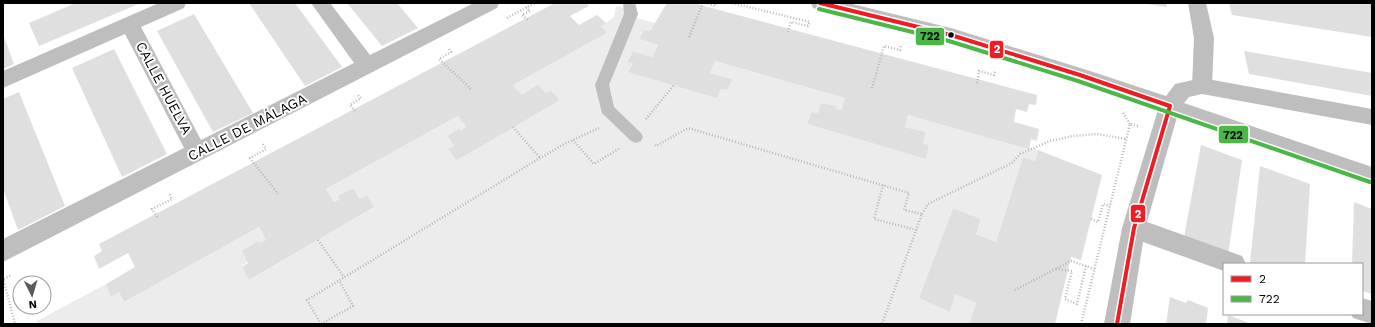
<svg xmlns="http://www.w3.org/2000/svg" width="1375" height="327" viewBox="0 0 1375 327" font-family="'Work Sans',sans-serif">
  <rect width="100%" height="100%" fill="#fff"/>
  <path fill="#ececec" d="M 620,6 L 637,18 L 655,23 L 650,31 L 644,30 L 639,39 L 658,45 L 652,57 L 633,51 L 627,61 L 633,63 L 628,72 L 721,89 L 732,79 L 710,73 L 715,61 L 845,98 L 841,110 L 835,108 L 835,106 L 821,103 L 818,113 L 811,112 L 807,124 L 926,159 L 929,146 L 923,144 L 926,132 L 905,127 L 908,115 L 1038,150 L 1035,161 L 1023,157 L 996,242 L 976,234 L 981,219 L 953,208 L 919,298 L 950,311 L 955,294 L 976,303 L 969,324 L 38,324 L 37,321 L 106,284 L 111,296 L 119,292 L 124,302 L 259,227 L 266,240 C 255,246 253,260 242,266 L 249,280 L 374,207 L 367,195 L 360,199 L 353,188 L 339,196 L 340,199 L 334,202 L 326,189 L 458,116 L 466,127 L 461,130 L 460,128 L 447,136 L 454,146 L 449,149 L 560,100 L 551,90 L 546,93 L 538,84 L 522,95 L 513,85 L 607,33 L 601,26 L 614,17 L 616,7 Z"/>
  <path fill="#dfdfdf" d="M 76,3 L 141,3 L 39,46 L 29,23 Z
    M 249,3 L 295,3 L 342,67 L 305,86 Z
    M 347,3 L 397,3 L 418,28 L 382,46 Z
    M 555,3 L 586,3 L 589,6 L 570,16 L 579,25 L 597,15 L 606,23 L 601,26 L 607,33 L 513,85 L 522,95 L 538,84 L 546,93 L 551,90 L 560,100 L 457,160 L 448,149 L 454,146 L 447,136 L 460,128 L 461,130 L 466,127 L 458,116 L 326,189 L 334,202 L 340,199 L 338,196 L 353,188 L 360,199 L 367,195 L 374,207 L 249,280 L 242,267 L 248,263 L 242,251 L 258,241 L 260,243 L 266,240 L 259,227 L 124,302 L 119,292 L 111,297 L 106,284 L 135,267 L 128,253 L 99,269 L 94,256 L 102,251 L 99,244 Z
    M 667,3 L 693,3 L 1037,95 L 1036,105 L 1029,104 L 1027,112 L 1016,109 L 1014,122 L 1039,129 L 1037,141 L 1031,139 L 1029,149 L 908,115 L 905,127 L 926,132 L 923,144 L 929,145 L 926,159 L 807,124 L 811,112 L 818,113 L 821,103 L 836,106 L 835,108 L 841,110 L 845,98 L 715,61 L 710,73 L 732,79 L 727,90 L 721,89 L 717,98 L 628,72 L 633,63 L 627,62 L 633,51 L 652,57 L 658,45 L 639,39 L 644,30 L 650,31 Z
    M 1147,3 L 1166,3 L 1167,7 L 1147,4 Z
    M 1229,3 L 1372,4 L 1372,37 L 1232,15 Z
    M 194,14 L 253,113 L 213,132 L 157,31 Z
    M 3,34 L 14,64 L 3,69 Z
    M 114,49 L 167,154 L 122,177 L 72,68 Z
    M 1244,51 L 1372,73 L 1372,96 L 1249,74 Z
    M 19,92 L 65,206 L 18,230 L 3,189 L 3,99 Z
    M 1201,145 L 1242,160 L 1228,255 L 1184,237 Z
    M 1038,150 L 1102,175 L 1081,260 L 1071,257 L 1055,324 L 969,324 L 976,303 L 955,294 L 950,312 L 919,298 L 953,208 L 981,219 L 976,234 L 996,242 L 1023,157 L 1035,161 Z
    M 1260,166 L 1310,184 L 1305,264 L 1250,263 Z
    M 1354,202 L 1372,209 L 1372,294 L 1362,291 L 1362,264 L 1352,264 Z
    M 1170,297 L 1186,303 L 1188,300 L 1208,308 L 1206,324 L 1166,324 Z
    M 1228,315 L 1252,324 L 1227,324 Z"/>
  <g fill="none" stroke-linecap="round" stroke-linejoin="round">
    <path stroke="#b9b9b9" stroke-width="2.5" stroke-dasharray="1 2" stroke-linecap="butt" d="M 705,3 L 715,6 L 716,3
      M 732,3 L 810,22
      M 526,7 L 530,11 L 522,15 L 528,20
      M 507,18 L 535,3
      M 788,32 L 791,22 L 808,26 L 810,22
      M 689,37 L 703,3
      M 449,49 L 451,52 L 439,59 L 472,90
      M 977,83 L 979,71 L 994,75 L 995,71
      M 872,88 L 884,46 L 900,50 L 901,45
      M 355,111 L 350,105 L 361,98 L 358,95
      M 1123,113 L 1130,124
      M 646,119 L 674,85
      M 513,127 L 540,158
      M 573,140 L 594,164 L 620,148
      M 263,144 L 266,149 L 250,158 L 278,194
      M 655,145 L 656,146 L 688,128 L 909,193 L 904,210 L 922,214 L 882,324
      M 883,185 L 874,219 L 917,230
      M 922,214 L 928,204 L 1012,163 L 1020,154 L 1050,141 L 1073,136 L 1097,134 L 1126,139
      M 157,217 L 152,209 L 172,199 L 169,193
      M 1091,219 L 1098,222 L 1103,204 L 1110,206
      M 318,240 L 344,277
      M 1056,269 L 1072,271 L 1065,299 L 1077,304 L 1086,266 L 1094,269
      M 3,278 L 15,324
      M 4,279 L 11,275
      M 1015,290 L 1071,261 L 1086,266
      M 321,324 L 307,300 L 540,158 L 566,143 L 599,128
      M 321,324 L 353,306 L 339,280
      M 1081,324 L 1130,124 L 1138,126"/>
    <path fill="#bebebe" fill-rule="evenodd" d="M 623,3 L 635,3 L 638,14 L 609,85 L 614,107 L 641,133 L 643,137 L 641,141 L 636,143 L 631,141 L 602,113 L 595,85 L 624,14 Z"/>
    <path fill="#bebebe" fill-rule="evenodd" d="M 1188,3 L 1206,3 L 1214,38 L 1212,86 L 1209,92 L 1202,94 L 1195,92 L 1192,86 L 1194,38 Z"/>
    <path fill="#bebebe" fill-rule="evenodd" d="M 159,3 L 186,3 L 184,8 L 141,27 L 201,140 L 354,63 L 311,3 L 330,3 L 370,55 L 474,3 L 499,3 L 497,8 L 3,262 L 3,239 L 184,148 L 125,34 L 3,88 L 3,71 Z
      M 811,3 L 848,3 L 951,28 L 1087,70 L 1166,96 L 1175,84 L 1202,78 L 1372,109 L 1372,125 L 1202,94 L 1189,97 L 1184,103 L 1372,167 L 1372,185 L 1177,117 L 1147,222 L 1242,256 L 1246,264 L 1224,264 L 1224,271 L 1143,242 L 1130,324 L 1104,324 L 1122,228 L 1158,110 L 1073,81 L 950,42 L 820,10 L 813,8 Z
      M 1362,298 L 1372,301 L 1372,324 L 1353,318 L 1351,314 L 1362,314 Z"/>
    <g stroke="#fff" stroke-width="7">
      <path id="bus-1" d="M 820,3 L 951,35 L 1080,75 L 1170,106
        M 1117,324 L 1134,228 L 1170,106"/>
    </g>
    <g stroke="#fff" stroke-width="7">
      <path id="bus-2" d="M 819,9 L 949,41 L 1078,81 L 1370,182"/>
    </g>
    <use href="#bus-1" stroke="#ee1c25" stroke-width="4"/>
    <use href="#bus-2" stroke="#4ab747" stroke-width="4"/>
  </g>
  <circle fill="#000" stroke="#fff" stroke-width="1.5" cx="951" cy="35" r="3.5"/>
  <g text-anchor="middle" stroke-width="4" stroke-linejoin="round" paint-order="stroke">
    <g font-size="14" fill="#000" stroke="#fff">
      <text transform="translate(164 88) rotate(62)" y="5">CALLE HUELVA</text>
      <text transform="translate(247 127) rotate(-27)" y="5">CALLE DE MÁLAGA</text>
    </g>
  </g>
  <g stroke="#fff" stroke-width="1.5">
    <rect x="915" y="27" width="30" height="19" rx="4" fill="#4ab747"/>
    <rect x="989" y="40" width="15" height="19" rx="4" fill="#ee1c25"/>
    <rect x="1218" y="125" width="31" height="19" rx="4" fill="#4ab747"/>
    <rect x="1130" y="204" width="16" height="19" rx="4" fill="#ee1c25"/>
  </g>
  <g font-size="11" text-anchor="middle" font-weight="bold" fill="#fff">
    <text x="997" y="53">2</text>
    <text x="1138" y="218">2</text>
  </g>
  <g font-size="11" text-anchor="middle" font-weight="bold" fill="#111">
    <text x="930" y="40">722</text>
    <text x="1233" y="139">722</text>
  </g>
  <rect width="1375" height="327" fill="none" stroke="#000000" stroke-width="8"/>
  <rect x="1223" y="263" width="140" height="52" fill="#ffffff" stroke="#999999"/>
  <rect x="1231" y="276" width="20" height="6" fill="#ee1c25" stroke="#999999"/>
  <text x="1259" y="283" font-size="12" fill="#000000">2</text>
  <rect x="1231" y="296" width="20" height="6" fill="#4ab747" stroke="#999999"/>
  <text x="1259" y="303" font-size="12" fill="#000000">722</text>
  <g transform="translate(32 295) rotate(175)"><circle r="19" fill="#ffffff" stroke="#999999"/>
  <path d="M0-3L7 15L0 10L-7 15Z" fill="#595959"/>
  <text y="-6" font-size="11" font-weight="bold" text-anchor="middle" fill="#000000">N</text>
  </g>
</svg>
